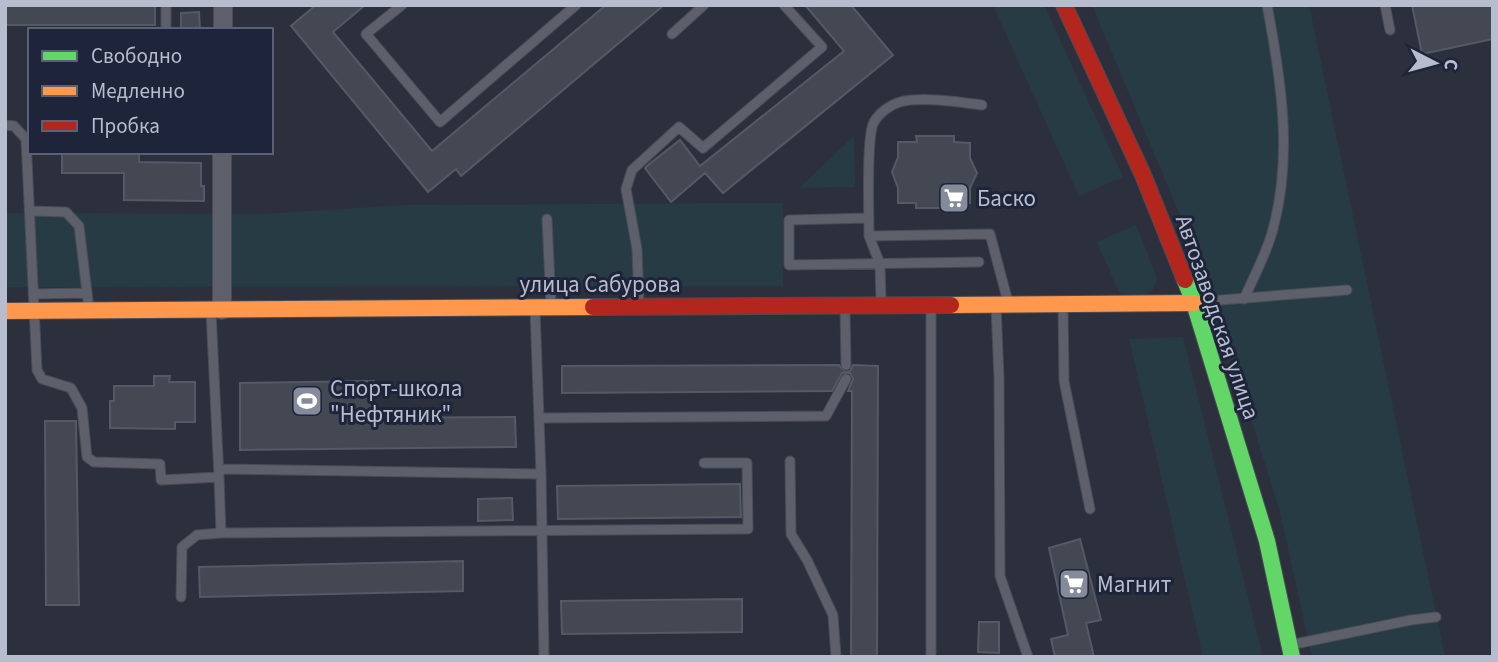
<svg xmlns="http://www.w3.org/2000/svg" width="1498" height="662" viewBox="0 0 1498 662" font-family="'Source Sans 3',sans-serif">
  <rect width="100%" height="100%" fill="#2c303d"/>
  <path fill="#273b45" d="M 993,5 L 1044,5 L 1123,177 L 1079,196 Z
    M 1092,5 L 1309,5 L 1445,657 L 1312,657 L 1280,512 L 1210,287 Z
    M 854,136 L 855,187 L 799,188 Z
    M 783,203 L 783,286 L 5,287 L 5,213 L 262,214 L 406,205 Z
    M 1136,225 L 1157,277 L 1153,290 L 1142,296 L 1119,292 L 1097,242 Z
    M 1183,337 L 1263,657 L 1203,657 L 1129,339 Z"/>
  <path fill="#444852" stroke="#545965" stroke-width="2" d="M 5,5 L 155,5 L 155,25 L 5,25 Z
    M 316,5 L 365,5 L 333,32 L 432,151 L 606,5 L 664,5 L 461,176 L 456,169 L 428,192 L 291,26 Z
    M 805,5 L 851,5 L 893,55 L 723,193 L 705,173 L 671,202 L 645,168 L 648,165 L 680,140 L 700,166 L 844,51 Z
    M 1412,5 L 1493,5 L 1493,39 L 1422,54 Z
    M 199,12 L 200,30 L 181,30 L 181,13 Z
    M 916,136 L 954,136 L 954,142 L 970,143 L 970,158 L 977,173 L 970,188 L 970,203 L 956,203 L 956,208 L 916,208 L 916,203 L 898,203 L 898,188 L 892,172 L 898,157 L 898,142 L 917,142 Z
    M 62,152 L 139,152 L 139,162 L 201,163 L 201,186 L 204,186 L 204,201 L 124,200 L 124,173 L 62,173 Z
    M 839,365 L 845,372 L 850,371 L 853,365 L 878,366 L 877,657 L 851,657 L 852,391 L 848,391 L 853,379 L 850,373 L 842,373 L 832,391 L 562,393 L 562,366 Z
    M 154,376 L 170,376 L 169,382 L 195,382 L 195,422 L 175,422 L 175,429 L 110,428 L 110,401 L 114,401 L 114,386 L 154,386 Z
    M 374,381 L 374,418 L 515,417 L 516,447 L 240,450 L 240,383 Z
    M 45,421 L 76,421 L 79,605 L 46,605 Z
    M 740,484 L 741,517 L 558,519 L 557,486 Z
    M 512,498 L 513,520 L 478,521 L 478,499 Z
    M 1080,539 L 1101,620 L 1086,623 L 1094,657 L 1055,657 L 1051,639 L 1068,635 L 1049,548 Z
    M 463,561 L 463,591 L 200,597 L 199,567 Z
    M 742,599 L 742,632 L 562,634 L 561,601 Z
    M 979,622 L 999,622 L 999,653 L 978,652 Z"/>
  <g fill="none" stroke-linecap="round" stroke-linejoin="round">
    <g stroke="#494c56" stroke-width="11">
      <path id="lane" d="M 166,5 L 166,30
        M 402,5 L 366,34 L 440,122 L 576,5
        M 1385,5 L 1390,30
        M 672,34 L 704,5
        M 982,105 C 960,102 920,96 900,102 C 890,105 879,113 874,122 C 866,135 869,216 869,236 L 990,234 L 1008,302
        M 5,125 L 14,126 L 26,139 L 37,370 L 42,379 L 71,388 L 82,408 L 87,457 L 94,462 L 160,464 L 161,480 L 219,477 L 211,312
        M 30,211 L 66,212 L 79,226 L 89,309
        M 869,218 L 789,220 L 789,265 L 979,262
        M 547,219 L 551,305
        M 869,236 L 880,264 L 881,303
        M 33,294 L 87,293
        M 1244,299 C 1254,276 1267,253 1273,229 C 1293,156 1281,79 1267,5
        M 1195,302 L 1347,290
        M 639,305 L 637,249 L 626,189 L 632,170 L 679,127 L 703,148 L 822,47 L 784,5
        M 931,306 L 931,657
        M 996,306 L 999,378 L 1000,576 L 1028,657
        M 1063,307 L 1064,381 L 1090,509
        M 845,308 L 846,365
        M 535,309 L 541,474 L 544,657
        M 539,418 L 826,416 L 846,379
        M 790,461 L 791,534 L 807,560 L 833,615 L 836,657
        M 219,469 L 541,474
        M 219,477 L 221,533 L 748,529 L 747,463 L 704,463
        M 181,597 L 182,547 L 197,535 L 221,533
        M 1290,645 L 1411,620 L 1436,617"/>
    </g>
    <g stroke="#494c56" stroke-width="20">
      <path id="street" d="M 223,30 L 223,5
        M 222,310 L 222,152"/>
    </g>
    <g stroke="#494c56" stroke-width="18">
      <path id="fast" d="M 1185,280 L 1194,303 L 1267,541 L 1292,657"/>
    </g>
    <g stroke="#494c56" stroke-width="18">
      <path id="slow" d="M 951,305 L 1194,303
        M 5,311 L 593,307"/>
    </g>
    <g stroke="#494c56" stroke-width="18">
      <path id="jam" d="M 1064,5 L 1143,175 L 1185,280
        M 593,307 L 951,305"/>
    </g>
    <use href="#lane" stroke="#5d606a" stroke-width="9"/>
    <use href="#street" stroke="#5d606a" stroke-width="18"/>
    <use href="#fast" stroke="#63d668" stroke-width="16"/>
    <use href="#slow" stroke="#ff974d" stroke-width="16"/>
    <use href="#jam" stroke="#b3261e" stroke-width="16"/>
  </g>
  <defs>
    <g id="supermarket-square" transform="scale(1.575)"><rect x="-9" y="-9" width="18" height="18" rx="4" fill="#868b9b" stroke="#1e253a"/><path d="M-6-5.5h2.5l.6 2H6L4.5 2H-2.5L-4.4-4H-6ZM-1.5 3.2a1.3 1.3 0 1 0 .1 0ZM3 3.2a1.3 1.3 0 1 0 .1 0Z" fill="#fff"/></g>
    <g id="stadium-square" transform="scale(1.575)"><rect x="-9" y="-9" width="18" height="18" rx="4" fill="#868b9b" stroke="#1e253a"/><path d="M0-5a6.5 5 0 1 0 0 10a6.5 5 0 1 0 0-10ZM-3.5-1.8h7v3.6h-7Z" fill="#fff"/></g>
  </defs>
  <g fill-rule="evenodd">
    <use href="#supermarket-square" x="954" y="198"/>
    <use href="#stadium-square" x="307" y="401"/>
    <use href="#supermarket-square" x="1074" y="584"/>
  </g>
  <g text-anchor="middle" stroke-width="6" stroke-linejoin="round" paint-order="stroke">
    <g font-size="23" fill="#b7bcce" stroke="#1e253a" text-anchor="start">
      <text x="977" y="206">Баско</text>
      <text x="330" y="396">Спорт-школа<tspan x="330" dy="26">"Нефтяник"</tspan></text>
      <text x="1097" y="592">Магнит</text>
    </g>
    <g font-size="23" fill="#b7bcce" stroke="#1e253a">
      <text x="600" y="292">улица Сабурова</text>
      <text transform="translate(1218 317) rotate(71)" y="8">Автозаводская улица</text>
    </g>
  </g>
  <rect width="1498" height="662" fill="none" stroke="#b7bcce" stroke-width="14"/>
  <rect x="28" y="28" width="245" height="126" fill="#1e253a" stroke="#5b6175" stroke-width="2"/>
  <rect x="42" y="51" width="35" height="10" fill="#63d668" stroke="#5b6175" stroke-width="2"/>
  <text x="91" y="63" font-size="21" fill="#b7bcce">Свободно</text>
  <rect x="42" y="86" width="35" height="10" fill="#ff974d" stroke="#5b6175" stroke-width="2"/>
  <text x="91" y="98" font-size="21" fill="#b7bcce">Медленно</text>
  <rect x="42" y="121" width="35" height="10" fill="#b3261e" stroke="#5b6175" stroke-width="2"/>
  <text x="91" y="133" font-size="21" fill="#b7bcce">Пробка</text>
  <g transform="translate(1435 63) rotate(96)" stroke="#1e253a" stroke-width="5" paint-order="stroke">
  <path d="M0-5L12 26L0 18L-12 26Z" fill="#b7bcce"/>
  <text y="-10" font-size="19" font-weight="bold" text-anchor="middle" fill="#b7bcce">С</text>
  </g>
</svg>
